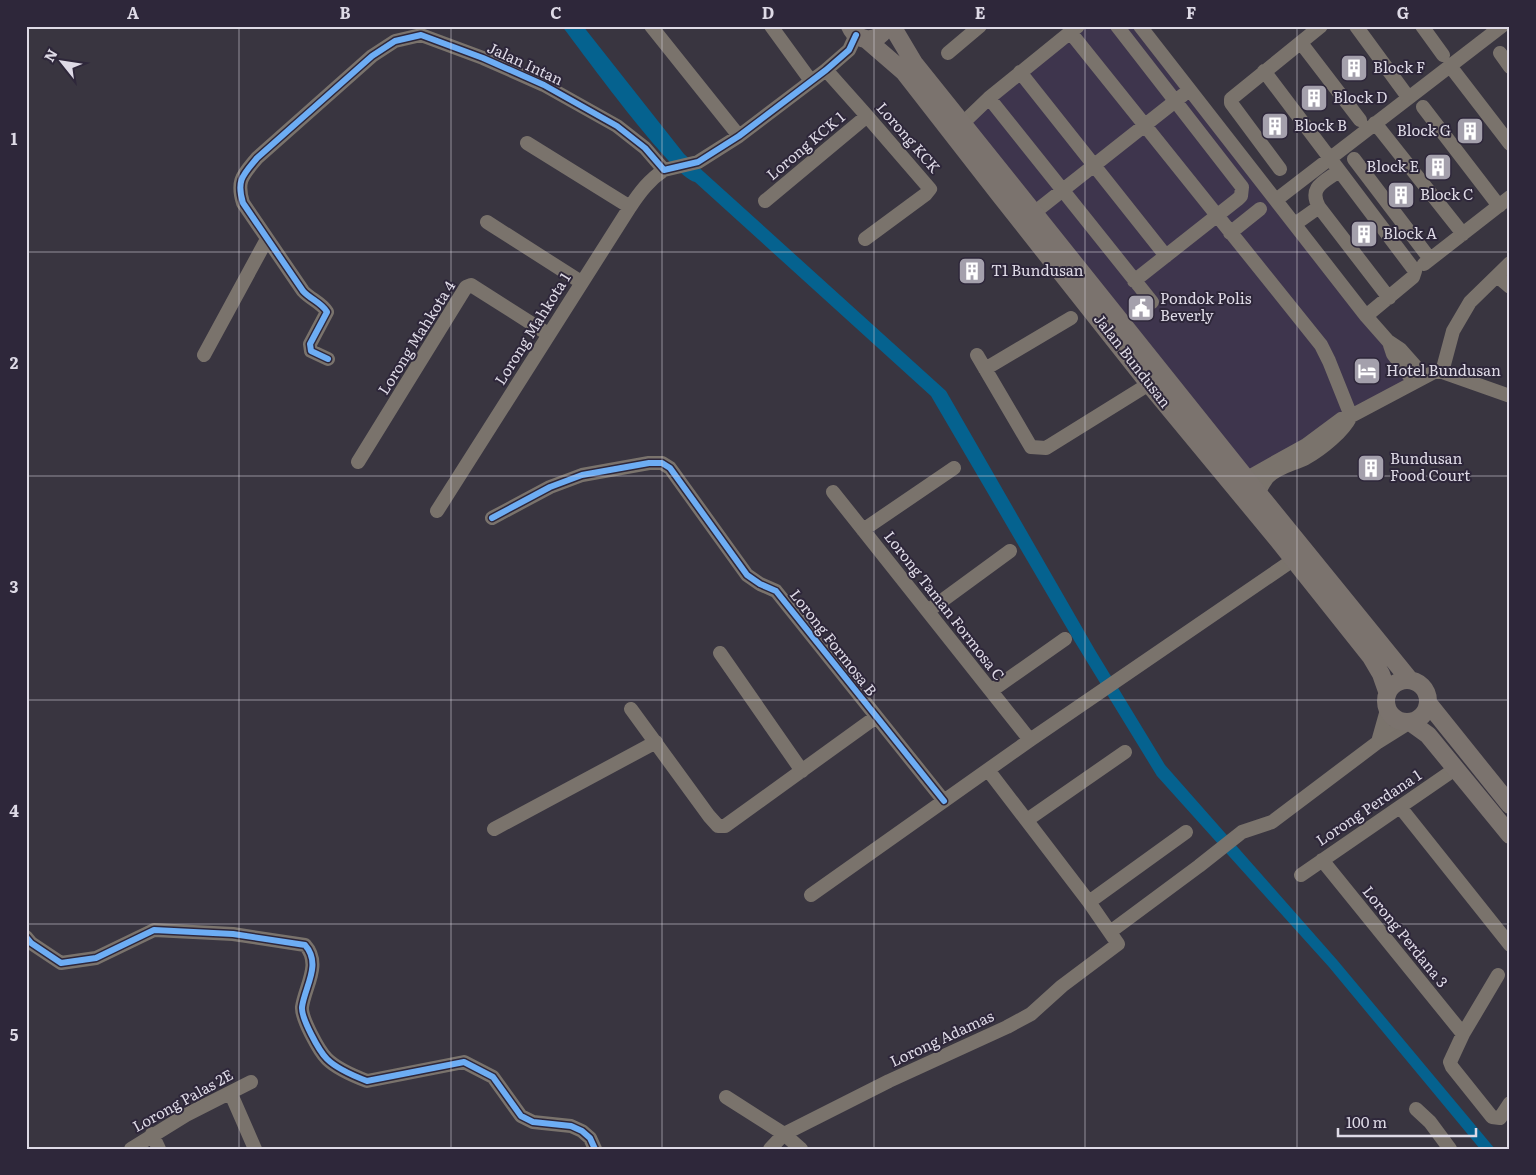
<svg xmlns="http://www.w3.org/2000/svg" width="1536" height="1175" viewBox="0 0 1536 1175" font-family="Literata,serif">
  <rect width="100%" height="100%" fill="#393540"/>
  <path fill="#3e354d" d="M 1078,26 L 1140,26 L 1416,377 L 1247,478 L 963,123 Z"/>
  <path fill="#05628f" d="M 562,26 L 583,26 L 684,154 L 946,391 L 1095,650 L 1165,765 L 1337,960 L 1495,1149 L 1480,1149 L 1329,967 L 1157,776 L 1075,642 L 931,396 L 695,182 C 673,178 581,51 562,26 Z"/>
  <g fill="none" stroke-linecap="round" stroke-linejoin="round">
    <path stroke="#7a736c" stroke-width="14" d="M 651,26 L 739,136
      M 771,26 L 811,81
      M 1117,26 L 1242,187 L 1241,196 L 1238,199 L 1134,281
      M 1140,26 L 1366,316 L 1388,341 L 1400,349 L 1424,376
      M 1356,26 L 1408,97
      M 1422,26 L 1443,55
      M 1070,32 L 1321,345 L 1329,361 L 1351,416 C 1343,432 1322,449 1306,458 C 1294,464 1278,467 1268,477 C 1264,482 1261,488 1258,493
      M 1301,43 L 1360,120
      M 948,53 L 980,26
      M 1500,53 L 1510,67
      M 1450,66 L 1510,144
      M 826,70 L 867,116 L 930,189 L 926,194 L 865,239
      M 1264,71 L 1415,271 L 1413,277 L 1366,316
      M 1020,72 L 1166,256
      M 989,98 L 1152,302
      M 1423,107 L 1499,206
      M 963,123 L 989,98 L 1078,26
      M 1375,123 L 1463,234
      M 527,143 L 630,207
      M 1354,159 L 1430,259
      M 1280,169 L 1231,103 L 1231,99 L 1321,26
      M 1339,171 C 1324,182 1308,187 1319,207 L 1389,298
      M 1276,200 L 1502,26
      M 765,201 L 867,116
      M 1035,212 L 1183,95
      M 487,222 L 581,282
      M 1295,224 L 1319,207
      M 1230,233 L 1260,209
      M 1424,264 L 1510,197
      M 1497,276 L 1510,287
      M 1390,345 L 1393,354 L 1414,382
      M 204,355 L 267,239
      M 977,355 L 1031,447 L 1046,448 L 1149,384
      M 328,359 L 311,351 L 310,344 L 327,312 C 322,303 310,299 303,291 L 243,203 C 236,180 243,175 257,158 L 372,56 L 395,41 L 421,35 L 483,58 L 544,85 L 617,126 L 645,148 L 664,170 L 698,162 L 739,136 L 826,70 L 849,50 L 856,35
      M 985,369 L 1071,318
      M 1442,372 L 1453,331 L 1470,302 L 1510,263
      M 358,462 L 466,287 L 471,285 L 548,334
      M 1247,478 L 1306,445 L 1341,419 L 1351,416 L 1434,372 L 1442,372 L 1510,396
      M 833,492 L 1030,740
      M 437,511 L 630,207 C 640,192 649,180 664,170
      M 492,518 L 550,487 L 582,475 L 649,463 L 662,463 L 670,468 L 747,575 L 760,584 L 776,591 L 944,801
      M 863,530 L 954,468
      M 928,611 L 1010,551
      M 720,653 L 802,771
      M 991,691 L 1065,639
      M 631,709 L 709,816 L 718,826 L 725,826 L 876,717
      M 1378,742 L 1387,710
      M 1400,807 L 1510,945
      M 1027,820 L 1125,752
      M 494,829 L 656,742
      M 1322,860 L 1463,1034
      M 1301,875 L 1455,769
      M 811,895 L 1030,740 L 1293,560
      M 1089,902 L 1186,832
      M 1110,932 L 1199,866 L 1242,832 L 1272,822 L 1378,742 L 1410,722
      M 26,937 L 31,943 L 61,963 L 96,958 L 154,930 L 233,934 L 305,945 C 322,964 305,986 302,1007 C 301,1018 319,1051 327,1059 C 337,1069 354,1076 367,1081 L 464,1062 L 493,1077 L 521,1116 L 533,1122 L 571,1126 L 582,1131 L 590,1138 L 595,1149
      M 1498,975 L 1463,1034 L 1450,1062 L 1452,1067 L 1492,1117 L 1500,1118 L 1510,1103
      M 231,1094 L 255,1149
      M 726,1097 L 784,1134 L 801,1149
      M 1416,1109 L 1430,1122 L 1450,1149
      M 152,1134 L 159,1149
      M 131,1149 L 186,1115 L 251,1082
      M 770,1149 L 784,1134 L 889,1081 L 1007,1027 L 1031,1014 L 1062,986 L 1118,944 L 1089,902 L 988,770"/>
    <path stroke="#7b736e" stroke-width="18" d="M 850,26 C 858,44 879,43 887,26
      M 892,26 L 914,63 L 1258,493 L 1409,679
      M 867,40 L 904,72 L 999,194 L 1149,384 L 1278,540 L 1371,657 L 1381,674 L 1387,691
      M1386 701a21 21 0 1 1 42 0a21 21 0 1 1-42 0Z
      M 1428,703 L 1510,805
      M 1410,722 L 1428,735 L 1510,835"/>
    <g stroke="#2e273a" stroke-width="9">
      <path id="cycleway" d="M 328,359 L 311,351 L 310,344 L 327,312 C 322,303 310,299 303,291 L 243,203 C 236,180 243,175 257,158 L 372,56 L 395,41 L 421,35 L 483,58 L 544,85 L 617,126 L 645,148 L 664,170 L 698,162 L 739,136 L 826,70 L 849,50 L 856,35
        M 492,518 L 550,487 L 582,475 L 649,463 L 662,463 L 670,468 L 747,575 L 760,584 L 776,591 L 944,801
        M 26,937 L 31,943 L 61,963 L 96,958 L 154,930 L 233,934 L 305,945 C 322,964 305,986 302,1007 C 301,1018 319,1051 327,1059 C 337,1069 354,1076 367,1081 L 464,1062 L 493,1077 L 521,1116 L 533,1122 L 571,1126 L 582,1131 L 590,1138 L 595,1149"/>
    </g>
    <use href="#cycleway" stroke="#6dadf4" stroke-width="6"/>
  </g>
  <path fill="none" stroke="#dedae6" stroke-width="1" stroke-opacity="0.55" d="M 239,26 L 239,1149M 451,26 L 451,1149M 662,26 L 662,1149M 874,26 L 874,1149M 1085,26 L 1085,1149M 1297,26 L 1297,1149M 26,252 L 1510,252M 26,476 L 1510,476M 26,700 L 1510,700M 26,924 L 1510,924"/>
  <defs>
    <g id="building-square" transform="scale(1.4375)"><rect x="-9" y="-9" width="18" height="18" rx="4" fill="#a4a0ac" stroke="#2e273a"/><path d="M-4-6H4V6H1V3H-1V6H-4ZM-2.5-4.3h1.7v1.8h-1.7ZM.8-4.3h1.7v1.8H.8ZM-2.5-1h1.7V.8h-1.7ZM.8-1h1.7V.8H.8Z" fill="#fff"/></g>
    <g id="civic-square" transform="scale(1.4375)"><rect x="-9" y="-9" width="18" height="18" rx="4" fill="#a4a0ac" stroke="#2e273a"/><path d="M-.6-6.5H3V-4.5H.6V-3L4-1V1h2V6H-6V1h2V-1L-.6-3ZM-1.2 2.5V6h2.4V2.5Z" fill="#fff"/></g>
    <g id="hotel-square" transform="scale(1.4375)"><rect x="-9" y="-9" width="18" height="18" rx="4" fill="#a4a0ac" stroke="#2e273a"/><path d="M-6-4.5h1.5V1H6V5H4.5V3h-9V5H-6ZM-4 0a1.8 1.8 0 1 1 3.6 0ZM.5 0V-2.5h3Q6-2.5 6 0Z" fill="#fff"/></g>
  </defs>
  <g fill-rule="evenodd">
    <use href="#building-square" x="1354" y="68"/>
    <use href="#building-square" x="1314" y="98"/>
    <use href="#building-square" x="1275" y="126"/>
    <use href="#building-square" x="1470" y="131"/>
    <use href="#building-square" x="1438" y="167"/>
    <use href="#building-square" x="1401" y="195"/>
    <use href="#building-square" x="1364" y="234"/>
    <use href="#building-square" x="972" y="271"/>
    <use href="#civic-square" x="1141" y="308"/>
    <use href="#hotel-square" x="1367" y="371"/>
    <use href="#building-square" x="1371" y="468"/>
  </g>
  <g text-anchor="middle" stroke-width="4" stroke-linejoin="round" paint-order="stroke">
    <g font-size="15" fill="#dedae6" stroke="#2e273a">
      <text transform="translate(525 64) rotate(25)" y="5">Jalan Intan</text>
      <text transform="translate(908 138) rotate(49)" y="5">Lorong KCK</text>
      <text transform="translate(806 146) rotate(-40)" y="5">Lorong KCK 1</text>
      <text transform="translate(533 329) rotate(-58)" y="5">Lorong Mahkota 1</text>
      <text transform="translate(417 338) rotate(-58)" y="5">Lorong Mahkota 4</text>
      <text transform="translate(1132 361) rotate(52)" y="5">Jalan Bundusan</text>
      <text transform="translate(944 606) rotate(52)" y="5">Lorong Taman Formosa C</text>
      <text transform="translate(833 643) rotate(52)" y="5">Lorong Formosa B</text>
      <text transform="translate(1369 808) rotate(-34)" y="5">Lorong Perdana 1</text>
      <text transform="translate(1405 937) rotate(51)" y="5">Lorong Perdana 3</text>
      <text transform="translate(942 1039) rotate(-25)" y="5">Lorong Adamas</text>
      <text transform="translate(183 1101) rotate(-29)" y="5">Lorong Palas 2E</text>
    </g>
    <g font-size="15" fill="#dedae6" stroke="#2e273a" text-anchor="start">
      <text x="1373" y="73">Block F</text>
      <text x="1333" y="103">Block D</text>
      <text x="1294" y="131">Block B</text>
      <text x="1451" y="136" text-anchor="end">Block G</text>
      <text x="1419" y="172" text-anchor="end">Block E</text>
      <text x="1420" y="200">Block C</text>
      <text x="1383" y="239">Block A</text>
      <text x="991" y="276">T1 Bundusan</text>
      <text x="1160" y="304">Pondok Polis<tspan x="1160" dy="17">Beverly</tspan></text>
      <text x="1386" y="376">Hotel Bundusan</text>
      <text x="1390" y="464">Bundusan<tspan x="1390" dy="17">Food Court</tspan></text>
    </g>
  </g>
  <rect width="1536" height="1175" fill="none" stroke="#2e273a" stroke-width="55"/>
  <g transform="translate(62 62) rotate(300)" stroke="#2e273a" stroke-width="4" paint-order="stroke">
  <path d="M0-4L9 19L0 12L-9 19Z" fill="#dedae6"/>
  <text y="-8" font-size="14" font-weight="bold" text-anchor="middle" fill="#dedae6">N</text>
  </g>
  <path d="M1338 1128v8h138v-8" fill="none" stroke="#dedae6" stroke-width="2.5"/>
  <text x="1346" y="1128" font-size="15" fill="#dedae6" stroke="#2e273a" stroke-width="4" paint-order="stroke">100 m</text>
  <rect x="28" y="28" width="1480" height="1120" fill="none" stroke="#dedae6" stroke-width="2"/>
  <g font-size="16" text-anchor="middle" font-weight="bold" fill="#dedae6">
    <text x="133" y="19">A</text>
    <text x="345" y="19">B</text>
    <text x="556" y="19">C</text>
    <text x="768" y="19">D</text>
    <text x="980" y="19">E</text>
    <text x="1191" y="19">F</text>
    <text x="1403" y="19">G</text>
    <text x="14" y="145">1</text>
    <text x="14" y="369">2</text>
    <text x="14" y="593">3</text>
    <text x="14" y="817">4</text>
    <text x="14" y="1041">5</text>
  </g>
</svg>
